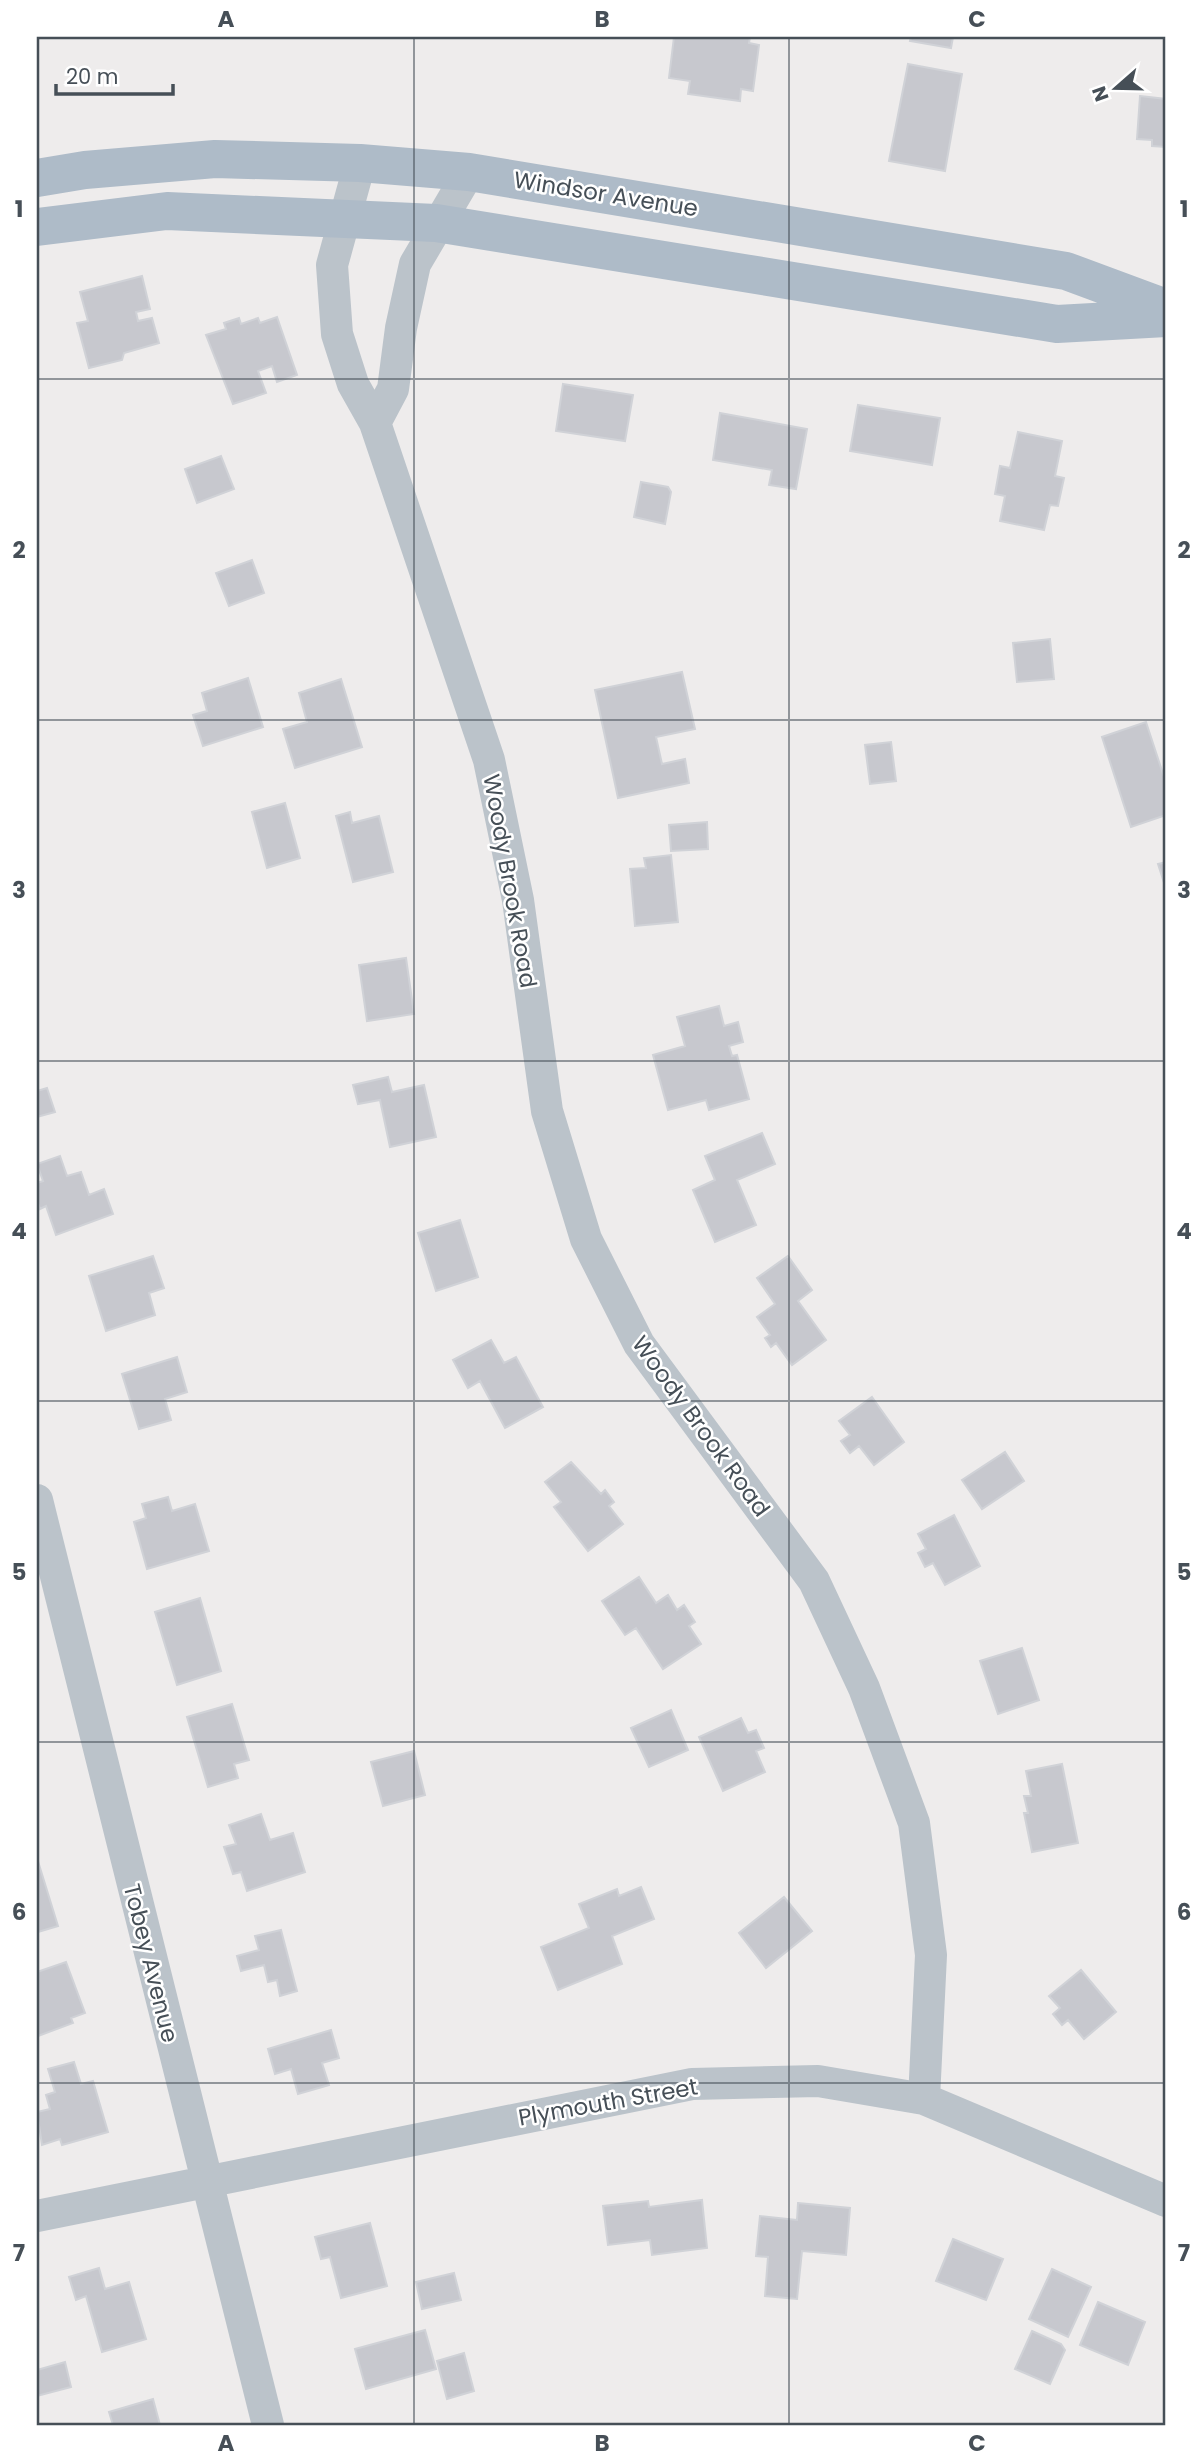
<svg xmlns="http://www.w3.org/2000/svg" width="1203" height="2462" viewBox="0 0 1203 2462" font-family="Poppins,sans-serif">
  <rect width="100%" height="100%" fill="#eeecec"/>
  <path fill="#c7c8ce" stroke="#d0d2d7" stroke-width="2" d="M 674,37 L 750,37 L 749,43 L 759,45 L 753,91 L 741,89 L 740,101 L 688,94 L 690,81 L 669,78 Z
    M 911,37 L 953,37 L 951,48 L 910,41 Z
    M 908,64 L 962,74 L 945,171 L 889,161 Z
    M 1140,96 L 1166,99 L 1166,147 L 1152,146 L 1152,140 L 1137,139 Z
    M 142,276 L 150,309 L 136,312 L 138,321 L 152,318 L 159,343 L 124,353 L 122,360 L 89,368 L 77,323 L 88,321 L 80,292 Z
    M 277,317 L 297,375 L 277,382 L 272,366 L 258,371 L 266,393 L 233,404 L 206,335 L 226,329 L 224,323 L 239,318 L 241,324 L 258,318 L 260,323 Z
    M 563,384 L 633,395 L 625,441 L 556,431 Z
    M 858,405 L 940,418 L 932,465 L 850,451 Z
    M 720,413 L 807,429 L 796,489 L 769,485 L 772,470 L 713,460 Z
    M 1018,432 L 1062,441 L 1055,476 L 1064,478 L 1058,506 L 1050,505 L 1044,530 L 1000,521 L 1005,496 L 995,494 L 1000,466 L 1010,468 Z
    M 221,456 L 234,489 L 197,503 L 185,469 Z
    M 641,482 L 668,487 L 671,492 L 665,524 L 634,517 Z
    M 252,560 L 264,593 L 229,606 L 216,573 Z
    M 1050,639 L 1054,679 L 1017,682 L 1013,643 Z
    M 682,672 L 695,729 L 656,737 L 662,764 L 685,759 L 689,783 L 618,798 L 595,690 Z
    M 248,678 L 263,727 L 203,746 L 193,715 L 207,711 L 202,693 Z
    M 341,679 L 362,747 L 295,768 L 283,729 L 307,722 L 299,693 Z
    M 1146,722 L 1166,783 L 1166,815 L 1131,827 L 1102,737 Z
    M 891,742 L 896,781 L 870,784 L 865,745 Z
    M 285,803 L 300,858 L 267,868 L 252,812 Z
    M 350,812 L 352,823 L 379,816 L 393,872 L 353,882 L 336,816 Z
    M 707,822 L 708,849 L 671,851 L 669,825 Z
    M 671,855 L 678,922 L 635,926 L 630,869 L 646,868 L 644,858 Z
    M 1166,862 L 1166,889 L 1158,864 Z
    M 406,958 L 414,1014 L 367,1021 L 359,965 Z
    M 719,1006 L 724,1026 L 738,1022 L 743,1042 L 729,1046 L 732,1056 L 737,1055 L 749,1099 L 709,1110 L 706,1100 L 668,1110 L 653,1055 L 685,1046 L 677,1017 Z
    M 388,1077 L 392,1092 L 424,1085 L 436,1137 L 390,1147 L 380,1100 L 358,1104 L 353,1085 Z
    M 47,1088 L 55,1112 L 37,1117 L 37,1091 Z
    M 762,1133 L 775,1164 L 737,1180 L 756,1225 L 715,1242 L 693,1190 L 715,1180 L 705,1156 Z
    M 60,1156 L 67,1176 L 81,1172 L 89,1195 L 104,1189 L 113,1214 L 56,1235 L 46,1206 L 40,1209 L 37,1200 L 37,1183 L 43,1181 L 37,1164 Z
    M 460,1220 L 478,1277 L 436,1291 L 418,1233 Z
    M 153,1256 L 164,1288 L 149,1293 L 155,1315 L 106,1331 L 89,1276 Z
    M 788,1256 L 812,1290 L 798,1301 L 826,1340 L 792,1365 L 776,1343 L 771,1347 L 765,1338 L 770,1335 L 757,1317 L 775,1304 L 757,1278 Z
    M 491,1340 L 504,1363 L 516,1357 L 543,1407 L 505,1428 L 480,1381 L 468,1388 L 453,1360 Z
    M 177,1357 L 187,1392 L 165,1399 L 171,1420 L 139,1429 L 122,1374 Z
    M 872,1397 L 904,1442 L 874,1465 L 859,1446 L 850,1453 L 841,1441 L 850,1435 L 839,1421 Z
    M 1005,1452 L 1024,1481 L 982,1509 L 962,1480 Z
    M 571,1462 L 601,1494 L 605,1490 L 614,1502 L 609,1506 L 623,1524 L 588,1551 L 554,1507 L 561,1502 L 545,1482 Z
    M 168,1497 L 172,1511 L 195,1504 L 209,1551 L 147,1569 L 134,1522 L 146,1518 L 142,1504 Z
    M 954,1515 L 980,1566 L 945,1585 L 933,1563 L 925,1567 L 918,1553 L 926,1549 L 918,1534 Z
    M 639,1577 L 656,1603 L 668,1595 L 677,1610 L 684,1605 L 695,1622 L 689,1626 L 701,1644 L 663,1669 L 636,1628 L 625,1635 L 602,1601 Z
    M 200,1598 L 221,1671 L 177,1685 L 155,1612 Z
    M 1022,1648 L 1039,1700 L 998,1714 L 980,1661 Z
    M 232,1704 L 249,1760 L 234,1764 L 238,1778 L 208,1787 L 187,1717 Z
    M 671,1710 L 688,1750 L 649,1767 L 631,1728 Z
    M 741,1718 L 748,1733 L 756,1730 L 764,1748 L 756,1751 L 765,1772 L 723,1791 L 699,1737 Z
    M 414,1751 L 425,1795 L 383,1806 L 371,1762 Z
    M 1062,1764 L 1078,1843 L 1032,1852 L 1024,1813 L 1028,1813 L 1024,1796 L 1031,1796 L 1026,1771 Z
    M 261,1814 L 270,1840 L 293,1833 L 305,1872 L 247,1891 L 241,1872 L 233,1874 L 224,1847 L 236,1844 L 229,1825 Z
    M 37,1858 L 58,1926 L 38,1932 L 37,1929 Z
    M 641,1887 L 654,1919 L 612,1936 L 622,1964 L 558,1990 L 541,1947 L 589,1928 L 579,1904 L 617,1889 L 619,1896 Z
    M 784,1897 L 812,1931 L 766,1968 L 739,1933 Z
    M 281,1930 L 297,1991 L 280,1996 L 277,1980 L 268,1982 L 264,1965 L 241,1971 L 237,1956 L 259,1950 L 255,1936 Z
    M 66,1962 L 85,2013 L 71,2018 L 73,2023 L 38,2036 L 37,1972 Z
    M 1081,1970 L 1116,2012 L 1084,2039 L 1068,2020 L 1062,2025 L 1053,2014 L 1060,2008 L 1049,1996 Z
    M 331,2030 L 339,2058 L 322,2063 L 329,2085 L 298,2094 L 291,2069 L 275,2074 L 268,2049 Z
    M 74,2062 L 81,2084 L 93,2081 L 108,2132 L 62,2145 L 60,2139 L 42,2145 L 37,2112 L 50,2109 L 46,2095 L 55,2092 L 48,2069 Z
    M 702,2200 L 707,2248 L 652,2255 L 650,2240 L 608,2245 L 603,2206 L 648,2201 L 649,2207 Z
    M 798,2203 L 850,2208 L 846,2255 L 802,2251 L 797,2299 L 765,2296 L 768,2257 L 756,2256 L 760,2216 L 797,2220 Z
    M 370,2223 L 387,2286 L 341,2298 L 330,2257 L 321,2259 L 315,2237 Z
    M 953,2239 L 1003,2259 L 986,2300 L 936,2281 Z
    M 99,2268 L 105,2289 L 129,2282 L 146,2339 L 102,2352 L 86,2296 L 76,2300 L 69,2277 Z
    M 1052,2269 L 1091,2287 L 1068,2337 L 1029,2319 Z
    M 454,2273 L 461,2300 L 422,2309 L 416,2282 Z
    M 1098,2302 L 1145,2322 L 1128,2365 L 1080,2345 Z
    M 425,2330 L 436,2369 L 366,2389 L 355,2349 Z
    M 1032,2331 L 1061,2344 L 1065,2350 L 1050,2384 L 1015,2369 Z
    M 464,2353 L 474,2391 L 447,2399 L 437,2361 Z
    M 65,2362 L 71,2387 L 37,2396 L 37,2370 Z
    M 153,2399 L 160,2425 L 113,2425 L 109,2412 Z"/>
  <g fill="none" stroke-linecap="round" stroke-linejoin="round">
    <path stroke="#bbc3ca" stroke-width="32" d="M 360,163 L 332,265 L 337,334 L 353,384 L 375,423 L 489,760 L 518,900 L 547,1111 L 586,1239 L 639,1344 L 814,1581 L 864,1688 L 914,1823 L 931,1955 L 924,2099
      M 375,423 L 393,389 L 401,328 L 415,264 L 469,172
      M 37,1500 L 268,2425
      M 37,2216 L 692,2084 L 818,2081 L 924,2099 L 1166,2201"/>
    <path stroke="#aebbc8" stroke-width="38" d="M 37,178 L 85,170 L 215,159 L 360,163 L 469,172 L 1066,271 L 1166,308
      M 37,227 L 167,211 L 436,223 L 1057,324 L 1166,318"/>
  </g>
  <path fill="none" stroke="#464f57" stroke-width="2" stroke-opacity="0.55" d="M 414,37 L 414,2425M 789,37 L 789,2425M 37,379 L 1166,379M 37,720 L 1166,720M 37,1061 L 1166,1061M 37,1401 L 1166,1401M 37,1742 L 1166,1742M 37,2083 L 1166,2083"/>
  <g text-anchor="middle" stroke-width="5" stroke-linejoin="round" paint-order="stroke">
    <g font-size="23" fill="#464f57" stroke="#fff">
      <text transform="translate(606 194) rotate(9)" y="8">Windsor Avenue</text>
      <text transform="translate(510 881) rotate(80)" y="8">Woody Brook Road</text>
      <text transform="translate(701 1426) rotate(54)" y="8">Woody Brook Road</text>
      <text transform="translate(151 1963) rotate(76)" y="8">Tobey Avenue</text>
      <text transform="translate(608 2102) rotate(-10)" y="8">Plymouth Street</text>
    </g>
  </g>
  <rect width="1203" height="2462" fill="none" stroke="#ffffff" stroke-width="77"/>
  <g transform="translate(1116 88) rotate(250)" stroke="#ffffff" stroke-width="5" paint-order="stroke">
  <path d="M0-5L12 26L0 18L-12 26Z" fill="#464f57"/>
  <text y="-10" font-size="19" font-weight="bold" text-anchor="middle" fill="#464f57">N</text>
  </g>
  <path d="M56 84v10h117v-10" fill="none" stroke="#464f57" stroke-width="3.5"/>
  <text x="66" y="84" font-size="21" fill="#464f57" stroke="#ffffff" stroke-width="5" paint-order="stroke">20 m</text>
  <rect x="38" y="38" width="1126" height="2386" fill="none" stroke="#464f57" stroke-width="2.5"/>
  <g font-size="23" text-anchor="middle" font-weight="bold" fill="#464f57">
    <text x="226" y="27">A</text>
    <text x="602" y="27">B</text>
    <text x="977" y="27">C</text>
    <text x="19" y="217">1</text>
    <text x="1184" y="217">1</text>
    <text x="19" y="558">2</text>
    <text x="1184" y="558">2</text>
    <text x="19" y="898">3</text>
    <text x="1184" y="898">3</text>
    <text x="19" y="1239">4</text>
    <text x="1184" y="1239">4</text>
    <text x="19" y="1580">5</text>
    <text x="1184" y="1580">5</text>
    <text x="19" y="1920">6</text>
    <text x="1184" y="1920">6</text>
    <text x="19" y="2261">7</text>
    <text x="1184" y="2261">7</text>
    <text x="226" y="2451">A</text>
    <text x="602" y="2451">B</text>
    <text x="977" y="2451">C</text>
  </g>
</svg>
